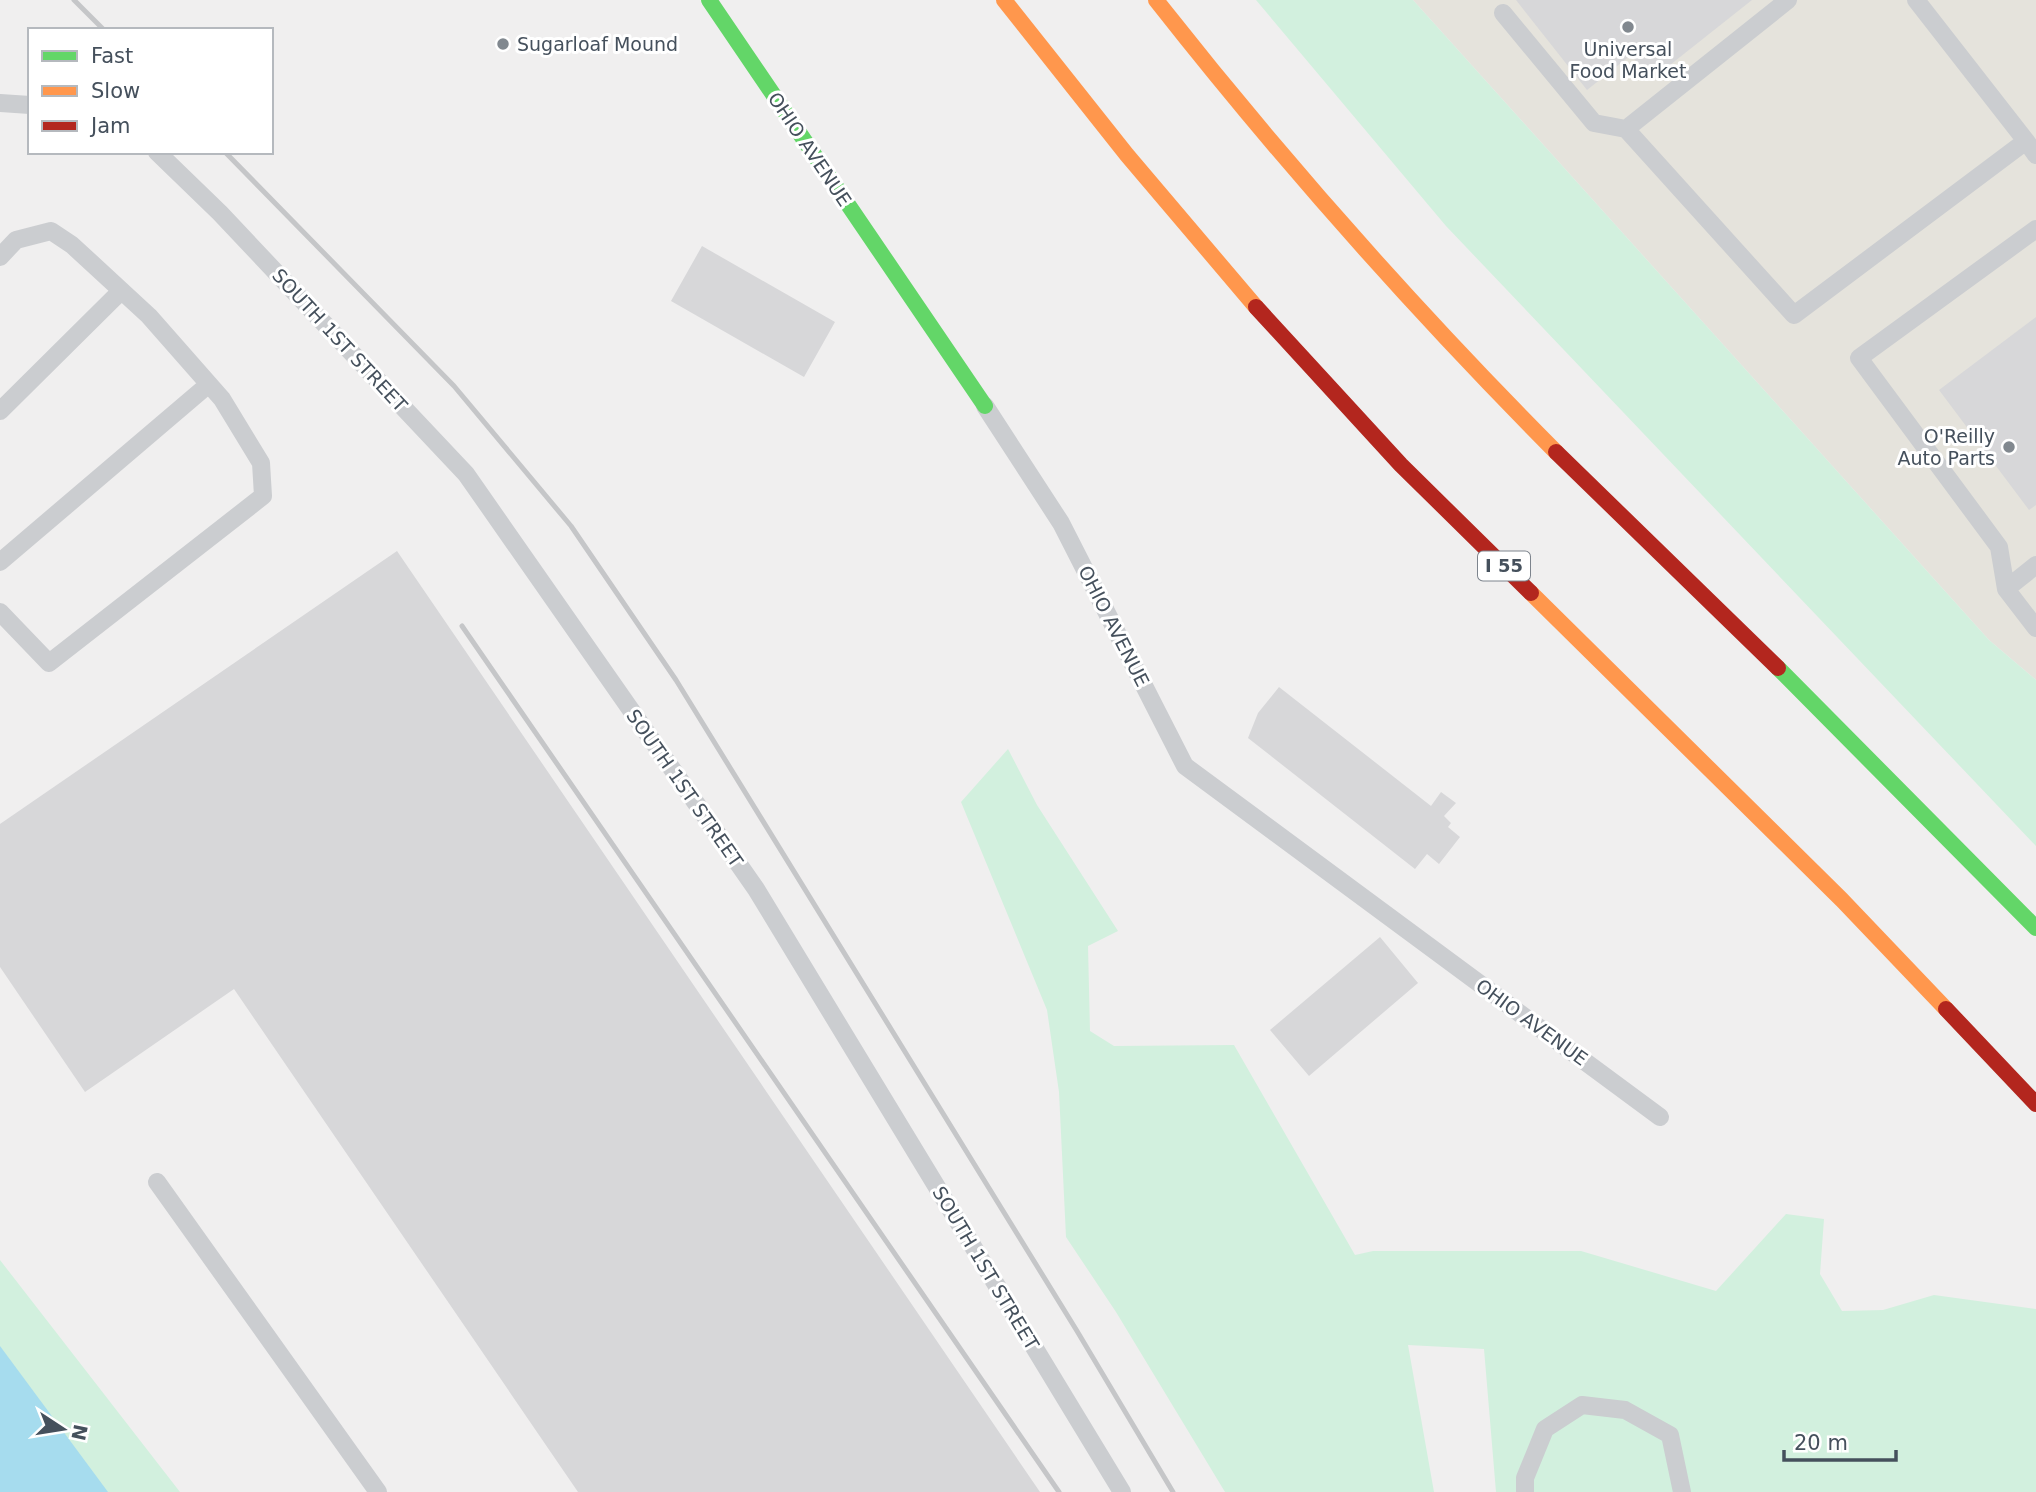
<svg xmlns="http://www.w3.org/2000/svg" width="2036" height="1492" viewBox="0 0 2036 1492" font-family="'DejaVu Sans',sans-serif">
  <rect width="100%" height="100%" fill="#f0efef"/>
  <path fill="#e5e3dc" d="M 1413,0 L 2036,0 L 2036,680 L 1989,640 Z"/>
  <path fill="#d2f0de" d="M 1256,0 L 1413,0 L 1989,640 L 2036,680 L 2036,846 L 1446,226 Z
    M 1008,749 L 1037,805 L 1118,931 L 1088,946 L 1090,1031 L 1114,1046 L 1234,1045 L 1355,1255 L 1373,1251 L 1581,1251 L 1716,1291 L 1786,1214 L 1824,1219 L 1820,1274 L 1842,1311 L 1883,1310 L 1934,1295 L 2036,1309 L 2036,1492 L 1496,1492 L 1484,1349 L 1408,1345 L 1434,1492 L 1225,1492 L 1116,1312 L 1066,1237 L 1059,1092 L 1047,1010 L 961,802 Z
    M 0,1260 L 180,1492 L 106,1492 L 0,1347 Z"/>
  <path fill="#a6dcee" d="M 0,1346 L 108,1492 L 0,1492 Z"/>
  <path fill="#d7d7d9" d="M 1516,0 L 1752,0 L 1651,80 L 1631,55 L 1587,90 Z
    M 702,246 L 835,322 L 804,377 L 671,301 Z
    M 2036,317 L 2036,505 L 2029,510 L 1939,390 Z
    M 397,551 L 1040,1492 L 578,1492 L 234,989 L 85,1092 L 0,967 L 0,824 Z
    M 1279,687 L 1431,806 L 1441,792 L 1456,803 L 1444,816 L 1451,823 L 1448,827 L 1460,837 L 1439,864 L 1427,854 L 1415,869 L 1248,738 L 1258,713 Z
    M 1380,937 L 1418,983 L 1309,1076 L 1270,1030 Z"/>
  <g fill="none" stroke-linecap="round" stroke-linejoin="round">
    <path stroke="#cbcdd0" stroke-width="18" d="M 1916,0 L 2026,141
      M 1503,13 L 1594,123 L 1626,129 L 1794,315 L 2026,141 L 2036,155
      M 0,103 L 30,105
      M 1626,129 L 1788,0
      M 157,152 L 220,213 L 466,474 L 756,889 L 1122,1492
      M 2036,229 L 1859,358 L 1999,547 L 2006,589 L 2036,565
      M 0,257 L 16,240 L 51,231 L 72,245 L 149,316 L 222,399 L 261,463 L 263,496 L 49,663 L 0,612
      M 985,406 L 1061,523 L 1185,766 L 1660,1117
      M 0,411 L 121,291
      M 0,562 L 209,384
      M 2006,589 L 2036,628
      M 157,1182 L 378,1492
      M 1525,1492 L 1525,1478 L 1545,1429 L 1582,1405 L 1625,1410 L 1670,1435 L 1682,1492"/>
    <path stroke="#63d668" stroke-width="16" d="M 709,0 L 985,406
      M 1778,668 L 2036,928"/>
    <path stroke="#ff974d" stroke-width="16" d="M 1004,0 L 1127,155 L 1256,307
      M 1156,0 C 1281,159 1414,309 1556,452
      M 1531,593 L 1842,900 L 1946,1009"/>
    <path stroke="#b3261e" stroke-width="16" d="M 1256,307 L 1401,465 L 1531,593
      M 1556,452 L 1778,668
      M 1946,1009 L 2036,1104"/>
    <path stroke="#c5c6c8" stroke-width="5" d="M 74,0 L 104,30
      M 225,152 L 454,386 L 571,526 L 676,680 L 1077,1331 L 1173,1492
      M 462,626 L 1059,1492"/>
  </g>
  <g fill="#81888f" stroke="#fff" stroke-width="2.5">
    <circle cx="1628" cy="27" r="7"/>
    <circle cx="503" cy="44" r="7"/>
    <circle cx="2009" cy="447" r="7"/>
  </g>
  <g text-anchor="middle" stroke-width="6" stroke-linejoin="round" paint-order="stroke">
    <rect fill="#fff" stroke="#7d848d" stroke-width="2" x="1478" y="551.5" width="52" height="29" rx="5"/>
    <g font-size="18" font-weight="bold" fill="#45505c">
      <text x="1504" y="572">I 55</text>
    </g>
    <g font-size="19" fill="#45505c" stroke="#fff" text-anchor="start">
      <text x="517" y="51">Sugarloaf Mound</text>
      <text x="1628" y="56" text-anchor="middle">Universal<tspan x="1628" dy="22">Food Market</tspan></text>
      <text x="1995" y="443" text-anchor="end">O'Reilly<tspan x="1995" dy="22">Auto Parts</tspan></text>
    </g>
    <g font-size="19" fill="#45505c" stroke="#fff">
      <text transform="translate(810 149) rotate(56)" y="7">OHIO AVENUE</text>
      <text transform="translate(340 340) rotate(47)" y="7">SOUTH 1ST STREET</text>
      <text transform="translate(1114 626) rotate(63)" y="7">OHIO AVENUE</text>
      <text transform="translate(685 788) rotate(55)" y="7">SOUTH 1ST STREET</text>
      <text transform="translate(1532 1022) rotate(36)" y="7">OHIO AVENUE</text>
      <text transform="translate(986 1268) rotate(59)" y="7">SOUTH 1ST STREET</text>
    </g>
  </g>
  <rect x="28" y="28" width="245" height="126" fill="#ffffff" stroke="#b5b9be" stroke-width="2"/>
  <rect x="42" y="51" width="35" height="10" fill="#63d668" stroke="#b5b9be" stroke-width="2"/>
  <text x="91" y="63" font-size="21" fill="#45505c">Fast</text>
  <rect x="42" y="86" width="35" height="10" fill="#ff974d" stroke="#b5b9be" stroke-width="2"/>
  <text x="91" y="98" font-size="21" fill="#45505c">Slow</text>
  <rect x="42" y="121" width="35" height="10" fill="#b3261e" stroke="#b5b9be" stroke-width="2"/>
  <text x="91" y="133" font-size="21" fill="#45505c">Jam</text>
  <g transform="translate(63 1429) rotate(102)" stroke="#ffffff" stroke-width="5" paint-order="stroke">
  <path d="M0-5L12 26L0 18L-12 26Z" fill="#45505c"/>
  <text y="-10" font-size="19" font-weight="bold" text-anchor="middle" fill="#45505c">N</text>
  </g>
  <path d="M1784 1450v10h112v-10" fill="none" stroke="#45505c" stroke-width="3.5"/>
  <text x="1794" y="1450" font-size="21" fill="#45505c" stroke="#ffffff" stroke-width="5" paint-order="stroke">20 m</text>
</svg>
